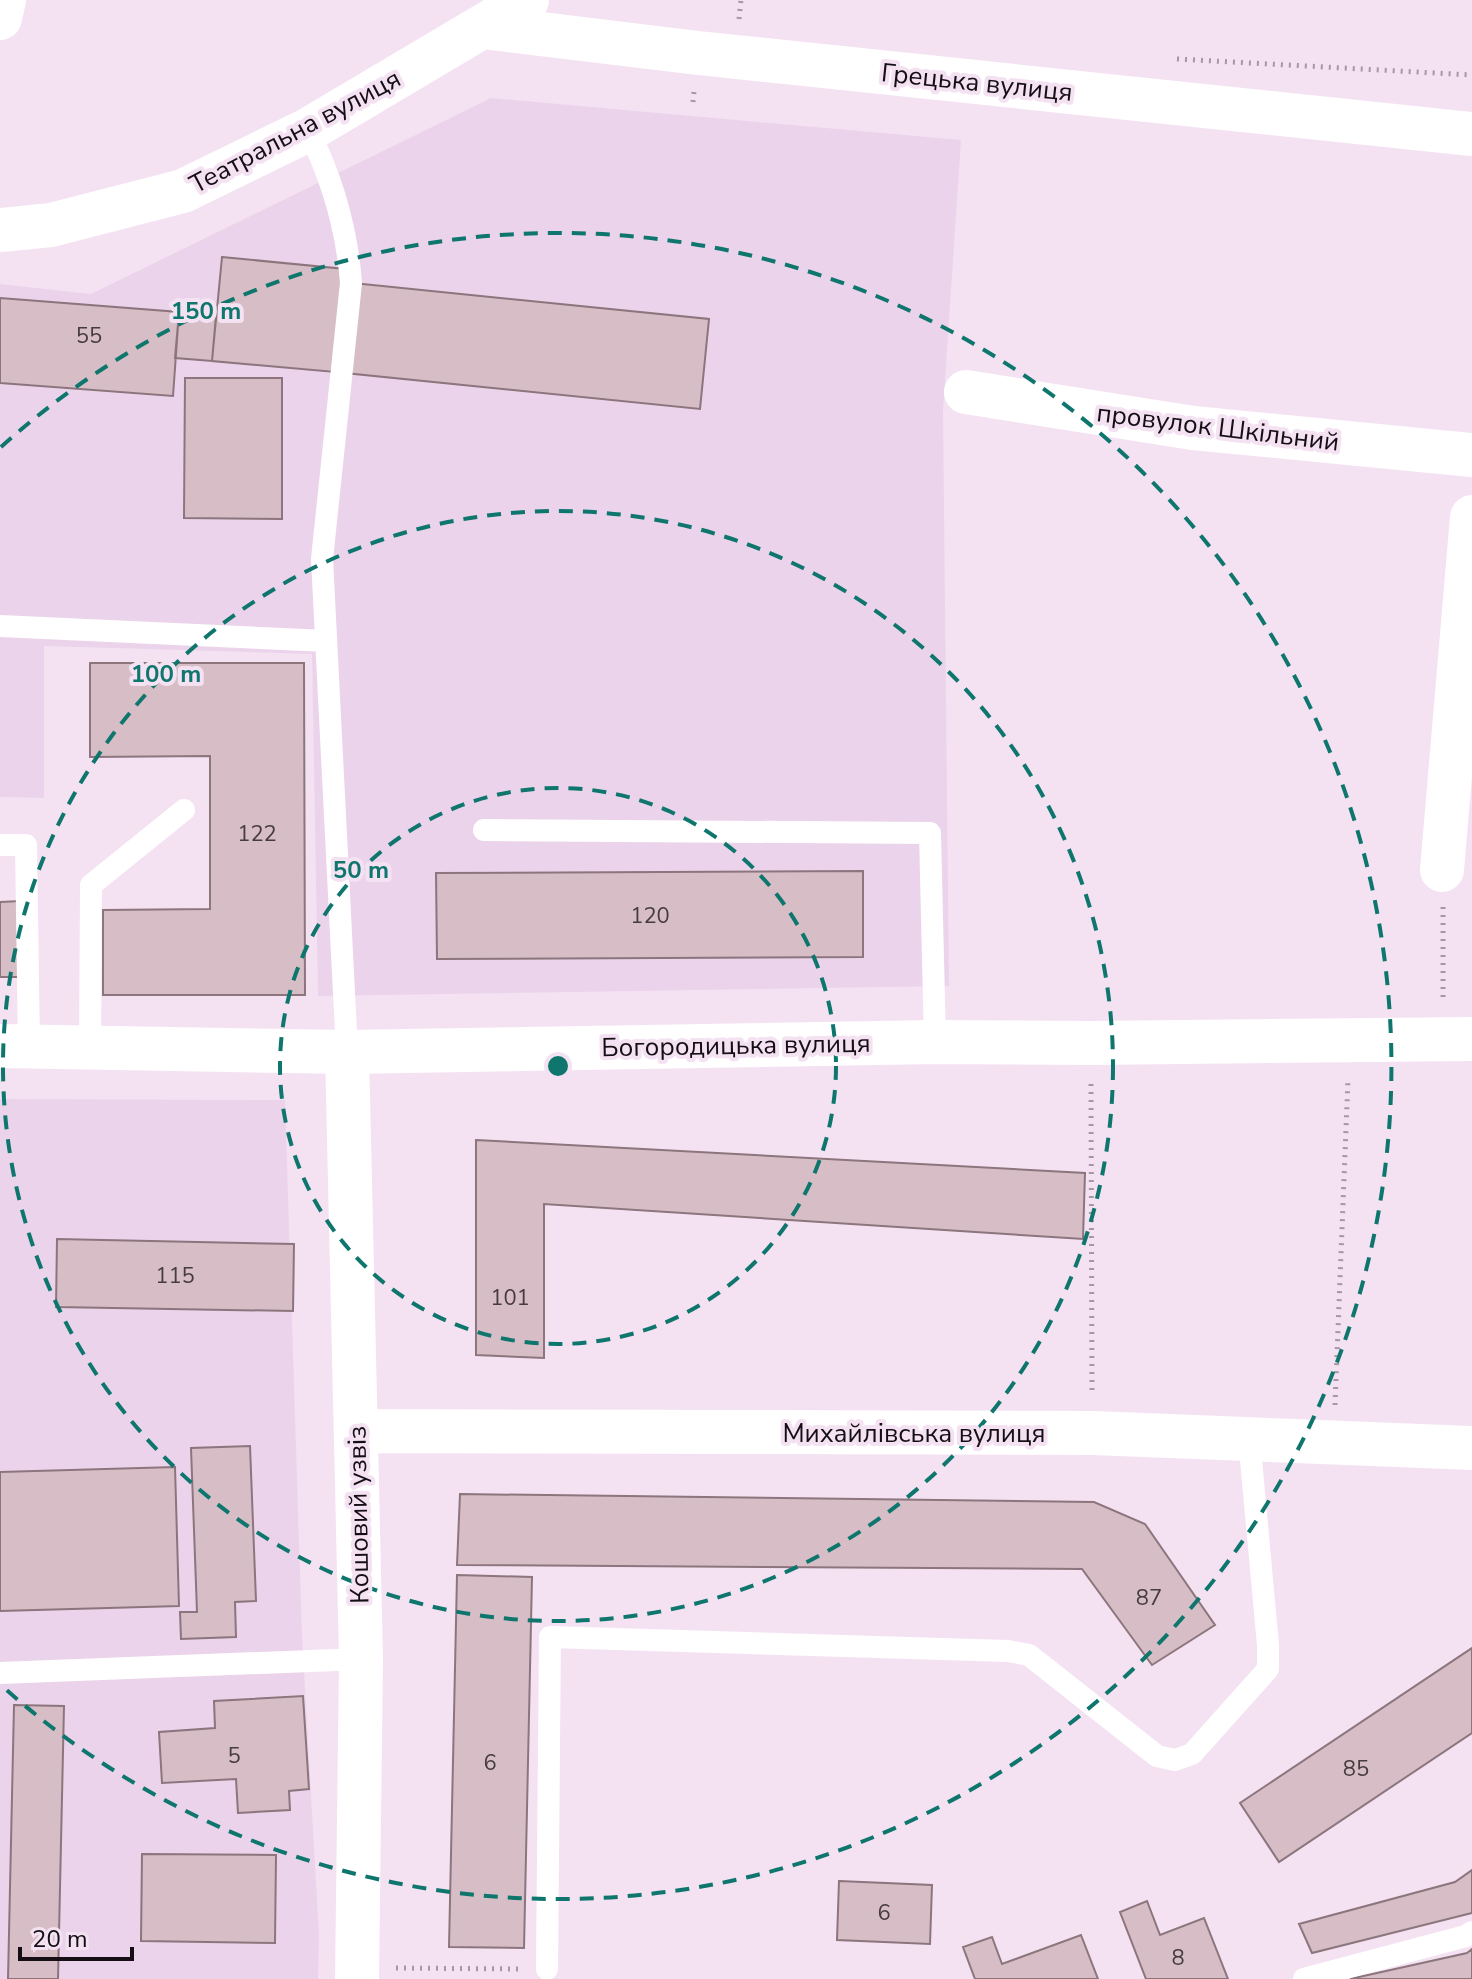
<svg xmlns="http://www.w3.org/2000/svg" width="1472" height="1979" viewBox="0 0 1472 1979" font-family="'Nunito Sans',sans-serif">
  <rect width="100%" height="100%" fill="#f4e2f3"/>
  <path fill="#ebd4eb" d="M 491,98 L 961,140 L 943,411 L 949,986 L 318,996 L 312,654 L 44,646 L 44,798 L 0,797 L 0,284 L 91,294 Z
    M 0,1099 L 285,1100 L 302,1635 L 319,1935 L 318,1979 L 0,1979 Z"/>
  <path fill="#d7bec6" stroke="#8c757c" stroke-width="2" d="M 222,257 L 345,269 L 335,372 L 212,361 Z
    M 343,282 L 709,319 L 700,409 L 335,372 Z
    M 0,298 L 179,312 L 173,396 L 0,383 Z
    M 179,312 L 216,315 L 212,361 L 175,358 Z
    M 185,378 L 282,378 L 282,519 L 184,518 Z
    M 90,663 L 304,663 L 305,995 L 103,995 L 103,910 L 210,909 L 210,756 L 90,757 Z
    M 863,871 L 863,957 L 437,959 L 436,873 Z
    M 20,901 L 22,977 L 0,977 L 0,902 Z
    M 476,1140 L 1085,1173 L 1083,1239 L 544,1204 L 544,1358 L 476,1355 Z
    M 57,1239 L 294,1244 L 293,1311 L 56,1307 Z
    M 250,1446 L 256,1601 L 235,1602 L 236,1637 L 181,1639 L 180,1612 L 197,1612 L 191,1448 Z
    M 175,1467 L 179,1606 L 0,1611 L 0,1472 Z
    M 460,1494 L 1094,1502 L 1145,1524 L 1215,1625 L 1152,1665 L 1082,1569 L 457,1565 Z
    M 457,1575 L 532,1577 L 524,1948 L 449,1947 Z
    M 1472,1648 L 1472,1733 L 1279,1862 L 1240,1803 Z
    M 303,1696 L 309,1789 L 289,1791 L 290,1810 L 238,1813 L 236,1779 L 162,1783 L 159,1732 L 215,1728 L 214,1701 Z
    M 14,1705 L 64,1706 L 58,1979 L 8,1979 Z
    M 142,1854 L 276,1855 L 275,1943 L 141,1941 Z
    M 1472,1870 L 1472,1913 L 1312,1953 L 1299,1924 L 1455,1882 Z
    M 839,1881 L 932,1885 L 930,1944 L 837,1940 Z
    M 1147,1901 L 1160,1935 L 1204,1918 L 1228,1979 L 1146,1979 L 1120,1912 Z
    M 1081,1935 L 1098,1979 L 975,1979 L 963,1947 L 992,1937 L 1002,1964 Z
    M 1472,1949 L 1472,1979 L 1350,1979 L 1467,1953 Z"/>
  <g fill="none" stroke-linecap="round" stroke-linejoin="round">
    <path stroke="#a597a4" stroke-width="5" stroke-dasharray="2 6" stroke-linecap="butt" d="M 739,19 L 741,0
      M 1177,59 L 1472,75
      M 693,102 L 694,91
      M 1443,907 L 1443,1001
      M 1091,1084 L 1092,1394
      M 1335,1405 L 1348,1079
      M 396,1968 L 518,1969"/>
    <path stroke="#fff" stroke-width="22" d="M 308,130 C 332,178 347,230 351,283 L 322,559 L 347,1052
      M 0,626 L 326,641
      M 484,830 L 930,833 L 935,1042
      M 0,845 L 26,845 L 29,1047
      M 90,1048 L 91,885 L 184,810
      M 0,1673 L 361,1659
      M 547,1969 L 550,1637 L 1008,1651 L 1029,1655 L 1157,1756 L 1175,1760 L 1192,1754 L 1268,1669 L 1268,1645 L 1249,1438
      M 1304,1979 L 1466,1936 L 1472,1932"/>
    <path stroke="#fff" stroke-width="44" d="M 0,18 L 4,0
      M 966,392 L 1193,428 L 1472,455
      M 1442,870 L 1472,517
      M 347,1052 L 361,1659 L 357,1979
      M 356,1431 L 1093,1433 L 1472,1448"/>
    <path stroke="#fff" stroke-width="44" d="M 483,27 L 698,53 L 1472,134
      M 0,230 L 51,225 L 183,191 L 308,130 L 527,0
      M 0,1046 L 347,1052 L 935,1042 L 1091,1043 L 1472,1039"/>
  </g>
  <g fill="none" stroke="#0f766e" stroke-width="4" stroke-dasharray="14 10">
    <circle cx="558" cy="1066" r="278"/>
    <circle cx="558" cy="1066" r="555"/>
    <path d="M1 447A833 833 0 1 1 1 1685"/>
  </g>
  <g text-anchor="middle" stroke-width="8" stroke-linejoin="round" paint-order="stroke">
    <g font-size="22" fill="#463b41">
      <text x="89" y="343">55</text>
      <text x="257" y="841">122</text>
      <text x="650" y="923">120</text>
      <text x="175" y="1283">115</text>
      <text x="510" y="1305">101</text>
      <text x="1149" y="1605">87</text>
      <text x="234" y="1763">5</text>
      <text x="490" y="1770">6</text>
      <text x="1356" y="1776">85</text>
      <text x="884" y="1920">6</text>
      <text x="1178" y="1965">8</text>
    </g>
    <g font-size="26" fill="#150f15" stroke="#f4e2f3">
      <text transform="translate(977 82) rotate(6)" y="9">Грецька вулиця</text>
      <text transform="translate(295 131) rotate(-28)" y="9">Театральна вулиця</text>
      <text transform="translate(1218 427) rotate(7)" y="9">провулок Шкільний</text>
      <text transform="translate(736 1045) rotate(-1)" y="9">Богородицька вулиця</text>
      <text x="914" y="1442">Михайлівська вулиця</text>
      <text transform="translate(358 1515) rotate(-91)" y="9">Кошовий узвіз</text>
    </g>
  </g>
  <circle cx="558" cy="1066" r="12" fill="#0f766e" stroke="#f4e2f3" stroke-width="4"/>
  <g font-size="24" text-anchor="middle" font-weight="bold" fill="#0f766e" stroke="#f4e2f3" stroke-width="8" stroke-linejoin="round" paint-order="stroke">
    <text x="206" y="319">150 m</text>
    <text x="166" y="682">100 m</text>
    <text x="361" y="878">50 m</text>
  </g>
  <path d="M20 1947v12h112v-12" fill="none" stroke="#150f15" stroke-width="4"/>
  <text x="32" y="1947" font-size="24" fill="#150f15" stroke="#f4e2f3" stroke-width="6" paint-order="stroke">20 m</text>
</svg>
